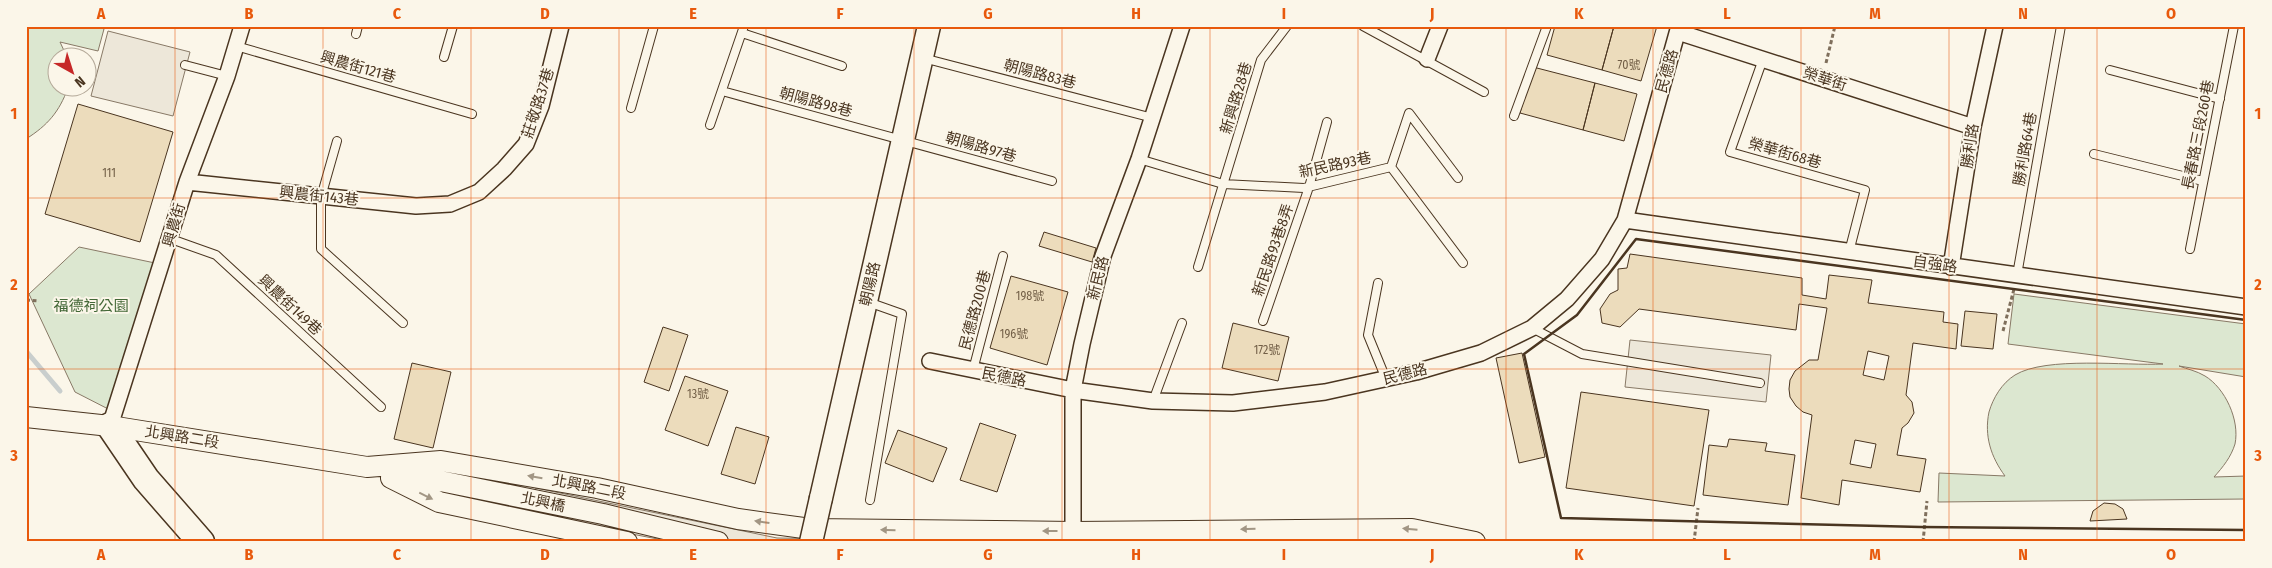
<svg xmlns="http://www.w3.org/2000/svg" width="2272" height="568" viewBox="0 0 2272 568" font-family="'Fira Sans Condensed','Noto Sans TC',sans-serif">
  <rect width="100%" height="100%" fill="#fbf6e9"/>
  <path fill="#dce7d0" stroke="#887966" d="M 26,26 L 95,26 L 104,29 L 98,51 L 60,42 L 67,57 L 58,58 L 58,88 L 68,88 C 59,112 48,125 26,139 Z
    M 79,247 L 155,263 L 116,413 L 75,392 L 29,294 Z
    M 2014,294 L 2246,324 L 2246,377 L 2179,366 C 2187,369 2197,371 2205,376 C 2225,388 2240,420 2235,444 C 2231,457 2223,467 2214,477 L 2246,476 L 2246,499 L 1938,502 L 1939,473 L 2005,476 C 1991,457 1984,436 1989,412 C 1993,398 2002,383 2015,375 C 2046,356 2126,366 2163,364 L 2008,344 Z"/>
  <path fill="#ede7d9" stroke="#887966" d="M 108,31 L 190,52 L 173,116 L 91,96 Z
    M 1630,340 L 1771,355 L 1766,402 L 1625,387 Z
    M 536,488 L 777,538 L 1056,542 L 673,542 L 529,514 Z"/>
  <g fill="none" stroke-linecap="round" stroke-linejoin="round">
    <path stroke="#c9cecd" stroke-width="5" d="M 26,351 L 60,391"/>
  </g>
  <path fill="#ecdcbc" stroke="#4a3520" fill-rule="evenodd" d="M 1555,26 L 1614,26 L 1602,70 L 1547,55 Z
    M 1614,26 L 1657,26 L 1641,81 L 1602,70 Z
    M 1533,67 L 1595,83 L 1583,130 L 1520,113 Z
    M 1595,83 L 1637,94 L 1624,141 L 1583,130 Z
    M 78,104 L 173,132 L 140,242 L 45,214 Z
    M 1044,232 L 1096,248 L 1092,262 L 1039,246 Z
    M 1630,254 L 1802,278 L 1802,295 L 1826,299 L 1829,275 L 1872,280 L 1868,303 L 1944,312 L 1943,322 L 1958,324 L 1956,349 L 1913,343 L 1906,395 L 1912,402 L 1914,413 L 1908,423 L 1902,428 L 1897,455 L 1926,459 L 1920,492 L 1842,480 L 1839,505 L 1801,498 L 1812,415 L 1803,412 L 1796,406 L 1790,397 L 1789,389 L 1790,380 L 1795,371 L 1809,360 L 1818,360 L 1827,308 L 1799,304 L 1796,330 L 1639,309 L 1620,327 L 1602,323 L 1600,309 L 1610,294 L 1618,290 L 1618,269 L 1627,268 ZM 1868,351 L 1889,356 L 1884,380 L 1863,375 ZM 1855,440 L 1876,444 L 1871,468 L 1850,464 Z
    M 1011,276 L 1068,292 L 1047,365 L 990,348 Z
    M 1965,311 L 1997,314 L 1993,349 L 1961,346 Z
    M 1233,323 L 1289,337 L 1278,381 L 1222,368 Z
    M 663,327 L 688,335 L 669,391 L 644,382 Z
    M 1522,353 L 1545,457 L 1519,463 L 1496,358 Z
    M 412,363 L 451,372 L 433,448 L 394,439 Z
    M 685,376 L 728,391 L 708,446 L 665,430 Z
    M 1581,392 L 1709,410 L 1694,506 L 1566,488 Z
    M 980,423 L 1016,435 L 997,492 L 960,480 Z
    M 736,427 L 769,437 L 755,484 L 721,474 Z
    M 898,430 L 947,448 L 933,482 L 885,463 Z
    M 1729,439 L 1767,443 L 1765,451 L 1795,455 L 1788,505 L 1703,495 L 1709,445 L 1727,447 Z
    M 2104,503 L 2115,504 L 2123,509 L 2127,519 L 2090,521 L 2093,511 Z"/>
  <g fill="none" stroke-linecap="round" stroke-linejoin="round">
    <g stroke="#4a3520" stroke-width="10">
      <path id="service" d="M 1363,26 L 1484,92
        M 742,33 L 842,66
        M 356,34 L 358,26
        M 236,46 L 472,114
        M 444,57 L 453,26
        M 923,58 L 1153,118
        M 1763,59 L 1730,152 L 1865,190 L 1849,252
        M 185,65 L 227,76
        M 2110,70 L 2220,99
        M 722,91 L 1052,181
        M 631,108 L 654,26
        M 1514,116 L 1547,26
        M 710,125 L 744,26
        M 337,141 L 321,197 L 321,249 L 403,323
        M 2094,154 L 2203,181
        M 1139,159 L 1223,184 L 1304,188 L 1391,167 L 1463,263
        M 1391,167 L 1409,113 L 1458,178
        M 171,239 L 216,255 L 381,407
        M 2190,249 L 2234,26
        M 1198,267 L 1261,60 L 1287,26
        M 2017,275 L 2061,26
        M 1378,283 L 1368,335 L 1386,379
        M 868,302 L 902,314 L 870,500
        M 1263,321 L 1309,187 L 1327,122
        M 1532,328 L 1582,354 L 1760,383
        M 973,370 L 1003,256
        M 1153,401 L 1182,323"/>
    </g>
    <g stroke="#4a3520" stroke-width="18">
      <path id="minor" d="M 1678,32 L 1973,127
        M 1427,59 L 1440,26
        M 187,182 L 416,206 L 450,204 L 479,192 L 504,169 L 526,144 L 541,106 L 561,26
        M 1625,220 L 2246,307
        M 1951,267 L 1973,127 L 1995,26
        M 930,361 L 1073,390 L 1153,401 L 1233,403 L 1325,392 L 1416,372 L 1481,353 L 1532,328 L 1567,299 L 1602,259 L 1625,220 L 1679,26
        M 110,426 L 187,182 L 227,76 L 242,26
        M 1073,541 L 1073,390 L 1082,344 L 1103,256 L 1139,159 L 1182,26"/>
    </g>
    <g stroke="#4a3520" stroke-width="22">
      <path id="tertiary" d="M 26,417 L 110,426 L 367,467 L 441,461 L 597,488 L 738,519 L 811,529 L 1074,532 L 1412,529 L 1475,542
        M 391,471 L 603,514 L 718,542
        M 391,478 L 439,502 L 627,542"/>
    </g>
    <g stroke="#4a3520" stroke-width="25">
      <path id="secondary" d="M 821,498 L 929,26"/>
    </g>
    <g stroke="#4a3520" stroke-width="29">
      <path id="trunk" d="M 110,426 L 146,479 L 201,542"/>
    </g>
    <path stroke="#7f6f5c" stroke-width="3" stroke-dasharray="4 2.5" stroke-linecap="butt" d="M 1826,63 L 1835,26
      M 26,300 L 39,301
      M 2003,331 L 2014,289
      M 1694,542 L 1698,508
      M 1923,542 L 1927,501"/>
    <use href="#service" stroke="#fbf6e9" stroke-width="8"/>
    <use href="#minor" stroke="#fbf6e9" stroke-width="15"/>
    <use href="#tertiary" stroke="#fbf6e9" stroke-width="20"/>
    <use href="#secondary" stroke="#fbf6e9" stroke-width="22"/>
    <use href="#trunk" stroke="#fbf6e9" stroke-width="26"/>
    <g stroke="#4a3520" stroke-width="25" stroke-linecap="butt">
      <path id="secondary-bridge" d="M 811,542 L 821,498"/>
    </g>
    <use href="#secondary-bridge" stroke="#fbf6e9" stroke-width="22"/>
    <path stroke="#4a3520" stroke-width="2.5" d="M 2246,320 L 1636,239 L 1577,315 L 1524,354 L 1561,518 L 1921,527 L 2246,530"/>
  </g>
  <defs><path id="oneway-solid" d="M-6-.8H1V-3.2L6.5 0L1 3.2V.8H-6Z" transform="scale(1.25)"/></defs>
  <g fill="#a29684">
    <use href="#oneway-solid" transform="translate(535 477) rotate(-170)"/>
    <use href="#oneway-solid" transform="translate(426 496) rotate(26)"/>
    <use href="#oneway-solid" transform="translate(762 522) rotate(-172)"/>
    <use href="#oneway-solid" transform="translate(1248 529) rotate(179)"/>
    <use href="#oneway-solid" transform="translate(1410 529) rotate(-175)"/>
    <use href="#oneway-solid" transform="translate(888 530) rotate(-179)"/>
    <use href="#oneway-solid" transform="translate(1050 531) rotate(-180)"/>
  </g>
  <path fill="none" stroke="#e8590c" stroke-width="1" stroke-opacity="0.55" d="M 175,26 L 175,542M 323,26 L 323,542M 471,26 L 471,542M 619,26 L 619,542M 766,26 L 766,542M 914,26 L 914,542M 1062,26 L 1062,542M 1210,26 L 1210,542M 1358,26 L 1358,542M 1506,26 L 1506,542M 1653,26 L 1653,542M 1801,26 L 1801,542M 1949,26 L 1949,542M 2097,26 L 2097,542M 26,198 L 2246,198M 26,369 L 2246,369"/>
  <g text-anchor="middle" stroke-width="4" stroke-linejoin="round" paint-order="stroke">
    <g font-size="12" fill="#725f47">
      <text x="1629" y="69">70號</text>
      <text x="109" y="177">111</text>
      <text x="1030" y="300">198號</text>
      <text x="1014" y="338">196號</text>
      <text x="1267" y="354">172號</text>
      <text x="698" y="398">13號</text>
    </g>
    <g font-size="15" fill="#4a3520" stroke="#fbf6e9">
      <text transform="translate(358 67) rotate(16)" y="5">興農街121巷</text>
      <text transform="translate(1667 71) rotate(-74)" y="5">民德路</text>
      <text transform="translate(1040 74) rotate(15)" y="5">朝陽路83巷</text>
      <text transform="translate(1825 79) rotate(18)" y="5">榮華街</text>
      <text transform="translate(1236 98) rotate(-73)" y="5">新興路28巷</text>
      <text transform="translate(816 102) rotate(15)" y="5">朝陽路98巷</text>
      <text transform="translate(538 103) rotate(-72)" y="5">莊敬路37巷</text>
      <text transform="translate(2198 135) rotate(-79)" y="5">長春路三段260巷</text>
      <text transform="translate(1970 146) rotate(-81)" y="5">勝利路</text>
      <text transform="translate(981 147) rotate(16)" y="5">朝陽路97巷</text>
      <text transform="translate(2025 149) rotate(-80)" y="5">勝利路64巷</text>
      <text transform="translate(1785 153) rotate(16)" y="5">榮華街68巷</text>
      <text transform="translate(1335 165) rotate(-12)" y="5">新民路93巷</text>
      <text transform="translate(319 196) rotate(6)" y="5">興農街143巷</text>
      <text transform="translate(174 225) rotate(-74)" y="5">興農街</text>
      <text transform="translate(1273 250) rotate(-71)" y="5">新民路93巷8弄</text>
      <text transform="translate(1935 264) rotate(8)" y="5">自強路</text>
      <text transform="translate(1098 278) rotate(-76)" y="5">新民路</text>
      <text transform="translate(870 284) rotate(-77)" y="5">朝陽路</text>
      <text transform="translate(290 305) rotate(43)" y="5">興農街149巷</text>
      <text transform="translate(975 310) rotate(-75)" y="5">民德路200巷</text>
      <text transform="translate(1405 374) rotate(-14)" y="5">民德路</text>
      <text transform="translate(1004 377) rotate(11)" y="5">民德路</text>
      <text transform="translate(182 437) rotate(9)" y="5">北興路二段</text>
      <text transform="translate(589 487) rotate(11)" y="5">北興路二段</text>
      <text transform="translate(543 502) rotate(12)" y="5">北興橋</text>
    </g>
    <g font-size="15" fill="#436837" stroke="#fbf6e9">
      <text x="91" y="311">福德祠公園</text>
    </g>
  </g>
  <rect width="2272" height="568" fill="none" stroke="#fbf6e9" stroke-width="55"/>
  <g transform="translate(72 72) rotate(141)"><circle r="24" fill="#fbf6e9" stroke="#b4a999"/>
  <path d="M0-4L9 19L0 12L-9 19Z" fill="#c62828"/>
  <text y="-8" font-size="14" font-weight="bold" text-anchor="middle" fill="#4a3520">N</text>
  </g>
  <rect x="28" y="28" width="2216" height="512" fill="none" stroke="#e8590c" stroke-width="2"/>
  <g font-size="16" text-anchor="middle" font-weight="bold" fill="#e8590c">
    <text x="101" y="19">A</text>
    <text x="249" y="19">B</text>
    <text x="397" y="19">C</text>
    <text x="545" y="19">D</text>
    <text x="693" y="19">E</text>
    <text x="840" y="19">F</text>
    <text x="988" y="19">G</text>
    <text x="1136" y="19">H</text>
    <text x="1284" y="19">I</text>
    <text x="1432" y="19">J</text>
    <text x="1579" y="19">K</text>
    <text x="1727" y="19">L</text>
    <text x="1875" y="19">M</text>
    <text x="2023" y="19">N</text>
    <text x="2171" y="19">O</text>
    <text x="14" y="119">1</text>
    <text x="2258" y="119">1</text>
    <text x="14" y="290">2</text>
    <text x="2258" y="290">2</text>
    <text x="14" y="461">3</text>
    <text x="2258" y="461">3</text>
    <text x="101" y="560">A</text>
    <text x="249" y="560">B</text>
    <text x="397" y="560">C</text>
    <text x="545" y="560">D</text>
    <text x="693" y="560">E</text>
    <text x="840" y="560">F</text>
    <text x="988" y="560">G</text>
    <text x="1136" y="560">H</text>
    <text x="1284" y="560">I</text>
    <text x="1432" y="560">J</text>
    <text x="1579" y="560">K</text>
    <text x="1727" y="560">L</text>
    <text x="1875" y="560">M</text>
    <text x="2023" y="560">N</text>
    <text x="2171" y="560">O</text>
  </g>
</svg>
